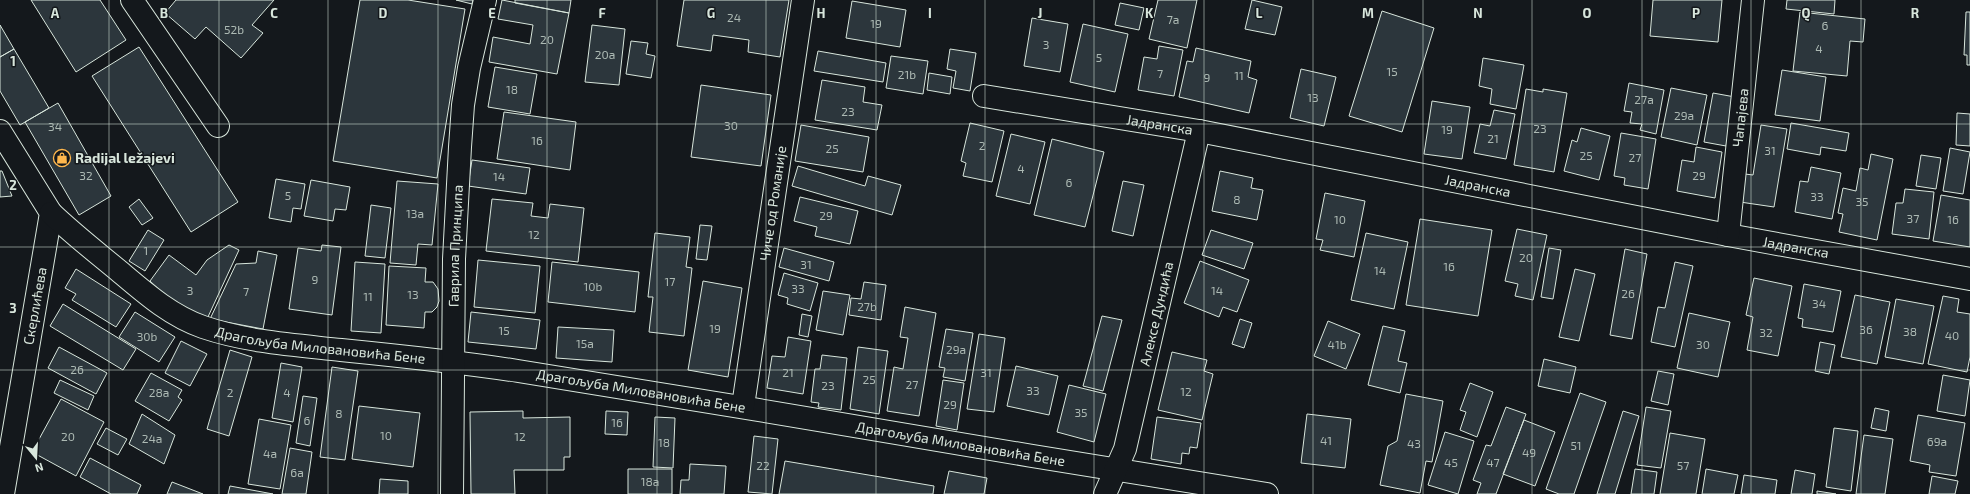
<svg xmlns="http://www.w3.org/2000/svg" width="1970" height="494" viewBox="0 0 1970 494" font-family="'Exo 2',sans-serif">
  <rect width="100%" height="100%" fill="#14181c"/>
  <path fill="#2c363c" stroke="#d8e6dc" d="M 31,0 L 100,0 L 126,40 L 76,72 Z
    M 176,0 L 274,0 L 252,25 L 263,33 L 241,58 L 206,27 L 195,39 L 165,13 Z
    M 360,0 L 408,0 L 465,9 L 437,178 L 333,161 Z
    M 456,0 L 473,0 L 472,4 Z
    M 502,0 L 569,13 L 557,74 L 489,62 L 493,37 L 530,44 L 533,25 L 498,19 Z
    M 515,0 L 571,0 L 569,13 L 515,3 Z
    M 684,0 L 789,0 L 780,57 L 748,52 L 749,40 L 713,35 L 711,51 L 677,46 Z
    M 1158,0 L 1197,0 L 1187,48 L 1149,39 Z
    M 1252,0 L 1282,7 L 1275,35 L 1245,29 Z
    M 1653,0 L 1722,0 L 1718,42 L 1650,36 Z
    M 1787,0 L 1835,0 L 1834,14 L 1786,9 Z
    M 852,1 L 906,10 L 900,47 L 846,38 Z
    M 1120,3 L 1144,8 L 1139,30 L 1115,25 Z
    M 1382,11 L 1434,28 L 1402,132 L 1349,116 Z
    M 1800,12 L 1865,19 L 1863,42 L 1850,41 L 1847,76 L 1793,71 Z
    M 1966,12 L 1970,12 L 1970,65 L 1967,65 L 1967,55 L 1964,55 Z
    M 1032,18 L 1068,24 L 1060,72 L 1024,66 Z
    M 1083,24 L 1128,34 L 1115,92 L 1070,82 Z
    M 0,25 L 14,49 L 0,57 Z
    M 592,25 L 625,29 L 619,85 L 585,82 Z
    M 631,41 L 648,43 L 646,54 L 655,56 L 651,78 L 626,74 Z
    M 1159,46 L 1183,50 L 1174,96 L 1138,90 L 1144,57 L 1157,59 Z
    M 139,47 L 238,202 L 191,232 L 92,76 Z
    M 1196,48 L 1251,61 L 1248,77 L 1257,80 L 1249,113 L 1179,97 L 1187,61 L 1193,62 Z
    M 14,49 L 49,108 L 20,125 L 0,91 L 0,57 Z
    M 950,49 L 976,53 L 970,91 L 953,88 L 956,71 L 947,69 Z
    M 818,51 L 886,63 L 883,82 L 814,71 Z
    M 891,56 L 928,61 L 923,94 L 886,88 Z
    M 1483,58 L 1524,65 L 1516,109 L 1490,104 L 1492,89 L 1479,86 Z
    M 495,67 L 537,74 L 530,114 L 488,107 Z
    M 1301,69 L 1336,77 L 1324,126 L 1290,118 Z
    M 1782,70 L 1826,77 L 1820,121 L 1775,115 Z
    M 929,73 L 952,77 L 950,94 L 927,90 Z
    M 822,80 L 865,87 L 863,102 L 882,105 L 877,130 L 815,120 Z
    M 1629,83 L 1664,90 L 1656,134 L 1640,130 L 1642,124 L 1630,123 L 1632,112 L 1624,111 Z
    M 701,85 L 771,95 L 761,166 L 691,157 Z
    M 1671,88 L 1707,95 L 1697,145 L 1661,137 Z
    M 1526,89 L 1543,92 L 1543,89 L 1567,93 L 1554,172 L 1514,165 Z
    M 1713,93 L 1735,97 L 1726,146 L 1704,142 Z
    M 1432,101 L 1470,107 L 1462,159 L 1424,154 Z
    M 58,103 L 111,196 L 79,215 L 25,122 Z
    M 1494,110 L 1515,114 L 1506,159 L 1474,153 L 1480,124 L 1490,126 Z
    M 504,112 L 576,122 L 570,170 L 497,159 Z
    M 1957,113 L 1970,114 L 1970,146 L 1956,145 Z
    M 970,123 L 1004,131 L 992,182 L 963,176 L 966,163 L 961,161 Z
    M 1791,123 L 1849,133 L 1846,151 L 1821,147 L 1820,155 L 1787,149 Z
    M 801,125 L 869,137 L 863,172 L 795,161 Z
    M 1761,125 L 1787,129 L 1774,207 L 1740,202 L 1745,174 L 1753,175 Z
    M 1581,128 L 1610,136 L 1599,180 L 1564,171 L 1572,140 L 1577,142 Z
    M 1621,133 L 1656,139 L 1648,189 L 1624,185 L 1625,178 L 1614,176 Z
    M 1011,134 L 1045,142 L 1030,204 L 996,196 Z
    M 1052,139 L 1104,152 L 1085,227 L 1034,215 Z
    M 1696,147 L 1722,152 L 1715,198 L 1677,191 L 1682,160 L 1694,162 Z
    M 1950,148 L 1970,152 L 1963,194 L 1943,191 Z
    M 1871,154 L 1893,159 L 1877,240 L 1839,232 L 1843,214 L 1838,213 L 1843,188 L 1856,191 L 1860,168 L 1868,170 Z
    M 1921,155 L 1941,158 L 1936,189 L 1916,186 Z
    M 472,160 L 530,168 L 526,194 L 468,186 Z
    M 798,166 L 865,186 L 868,176 L 901,185 L 892,215 L 792,186 Z
    M 1811,167 L 1841,173 L 1832,219 L 1795,212 L 1800,181 L 1808,182 Z
    M 0,171 L 2,171 L 12,196 L 0,197 Z
    M 1220,171 L 1253,178 L 1251,188 L 1263,190 L 1257,220 L 1212,211 Z
    M 276,179 L 305,184 L 301,209 L 293,208 L 291,222 L 269,218 Z
    M 311,180 L 350,187 L 346,210 L 335,209 L 333,221 L 304,216 Z
    M 397,181 L 438,184 L 432,245 L 418,244 L 416,265 L 390,263 Z
    M 1123,181 L 1144,185 L 1133,236 L 1112,231 Z
    M 1905,189 L 1934,192 L 1929,239 L 1892,234 L 1896,203 L 1903,203 Z
    M 1325,193 L 1365,201 L 1354,257 L 1320,250 L 1323,240 L 1316,239 Z
    M 1941,195 L 1970,200 L 1970,247 L 1933,241 Z
    M 800,197 L 858,211 L 850,244 L 815,236 L 817,227 L 794,221 Z
    M 139,199 L 153,218 L 142,225 L 129,207 Z
    M 492,199 L 533,203 L 531,216 L 548,218 L 550,204 L 584,208 L 578,262 L 486,251 Z
    M 371,205 L 391,208 L 385,258 L 365,256 Z
    M 1420,219 L 1492,230 L 1478,316 L 1406,305 Z
    M 700,225 L 712,226 L 707,260 L 696,259 Z
    M 1517,229 L 1547,235 L 1533,300 L 1515,296 L 1518,284 L 1505,281 Z
    M 148,230 L 164,240 L 145,271 L 129,261 Z
    M 1211,230 L 1253,243 L 1244,269 L 1202,255 Z
    M 655,233 L 690,237 L 686,267 L 692,268 L 684,336 L 649,332 L 653,297 L 648,297 Z
    M 1366,233 L 1408,242 L 1394,309 L 1351,300 Z
    M 229,245 L 239,250 L 207,319 L 172,302 L 150,281 L 169,255 L 196,275 L 207,260 Z
    M 322,245 L 341,247 L 332,315 L 289,309 L 298,248 L 321,251 Z
    M 784,248 L 834,262 L 829,281 L 779,267 Z
    M 1549,248 L 1561,250 L 1553,299 L 1541,297 Z
    M 1625,249 L 1647,254 L 1632,339 L 1610,335 Z
    M 258,251 L 277,255 L 263,329 L 210,319 L 236,264 L 256,263 Z
    M 478,260 L 540,266 L 535,313 L 474,307 Z
    M 1200,261 L 1249,280 L 1237,312 L 1223,307 L 1219,317 L 1184,303 Z
    M 355,262 L 385,264 L 381,333 L 351,331 Z
    M 552,262 L 639,272 L 635,312 L 548,302 Z
    M 1675,262 L 1693,266 L 1675,347 L 1651,342 L 1658,307 L 1665,308 Z
    M 389,266 L 426,268 L 425,282 L 433,282 L 438,289 L 439,301 L 437,307 L 432,312 L 425,312 L 424,328 L 386,325 Z
    M 76,269 L 131,304 L 116,327 L 72,300 L 76,294 L 65,288 Z
    M 1575,269 L 1595,274 L 1579,341 L 1559,337 Z
    M 784,273 L 818,283 L 810,311 L 787,304 L 788,298 L 778,295 Z
    M 1754,278 L 1792,286 L 1778,356 L 1747,350 L 1753,317 L 1746,315 Z
    M 703,281 L 742,288 L 728,377 L 688,370 Z
    M 864,282 L 886,285 L 881,320 L 849,315 L 851,298 L 861,299 Z
    M 1804,284 L 1841,291 L 1833,332 L 1802,327 L 1803,319 L 1798,318 Z
    M 823,291 L 850,295 L 843,335 L 816,330 Z
    M 1855,295 L 1890,302 L 1877,364 L 1841,357 Z
    M 1943,296 L 1959,299 L 1957,312 L 1970,314 L 1970,357 L 1967,372 L 1928,364 Z
    M 1896,299 L 1934,306 L 1923,364 L 1885,357 Z
    M 63,304 L 136,349 L 123,370 L 50,326 Z
    M 905,307 L 936,313 L 919,416 L 887,411 L 894,367 L 903,369 L 908,338 L 900,337 Z
    M 135,312 L 175,337 L 159,362 L 119,337 Z
    M 471,312 L 540,320 L 536,349 L 468,342 Z
    M 1689,313 L 1730,322 L 1718,377 L 1677,368 Z
    M 802,314 L 812,316 L 808,337 L 799,335 Z
    M 1102,316 L 1122,320 L 1103,391 L 1083,386 Z
    M 1240,319 L 1252,323 L 1244,348 L 1232,344 Z
    M 1328,321 L 1360,334 L 1346,369 L 1314,356 Z
    M 1383,326 L 1405,331 L 1398,361 L 1407,363 L 1400,393 L 1368,385 Z
    M 558,327 L 614,330 L 612,362 L 556,358 Z
    M 946,329 L 973,333 L 965,381 L 943,377 L 945,368 L 939,367 Z
    M 979,334 L 1005,338 L 994,412 L 967,409 Z
    M 788,337 L 811,341 L 803,394 L 767,388 L 772,356 L 785,357 Z
    M 181,341 L 207,354 L 190,386 L 165,373 Z
    M 1820,342 L 1835,345 L 1829,374 L 1815,371 Z
    M 59,347 L 107,373 L 96,394 L 48,368 Z
    M 858,347 L 888,351 L 879,414 L 850,409 Z
    M 230,350 L 252,357 L 229,436 L 207,429 Z
    M 1172,352 L 1207,360 L 1204,371 L 1213,374 L 1202,420 L 1158,410 Z
    M 822,355 L 847,358 L 841,410 L 818,407 L 819,403 L 811,402 L 815,369 L 820,369 Z
    M 1544,359 L 1576,367 L 1570,393 L 1538,386 Z
    M 281,363 L 302,367 L 293,422 L 272,418 Z
    M 1016,366 L 1058,376 L 1049,415 L 1007,406 Z
    M 332,367 L 358,371 L 345,460 L 320,457 Z
    M 1658,371 L 1674,374 L 1668,405 L 1651,401 Z
    M 151,373 L 182,390 L 178,397 L 182,400 L 169,421 L 135,401 Z
    M 1943,375 L 1970,380 L 1965,416 L 1937,411 Z
    M 60,380 L 94,396 L 88,410 L 54,393 Z
    M 943,380 L 964,383 L 957,430 L 936,426 Z
    M 1470,383 L 1493,392 L 1477,437 L 1460,430 L 1466,412 L 1460,410 Z
    M 1069,385 L 1106,394 L 1094,442 L 1057,432 Z
    M 1580,393 L 1606,402 L 1574,494 L 1559,494 L 1546,489 Z
    M 1406,394 L 1443,401 L 1432,462 L 1426,461 L 1420,493 L 1380,485 L 1388,446 L 1397,441 Z
    M 303,396 L 317,398 L 310,446 L 296,443 Z
    M 61,399 L 104,422 L 76,476 L 32,452 Z
    M 359,406 L 420,413 L 413,467 L 352,459 Z
    M 1506,407 L 1526,414 L 1496,494 L 1477,494 L 1481,483 L 1473,480 L 1486,445 L 1491,446 Z
    M 1646,407 L 1671,411 L 1661,468 L 1637,465 Z
    M 1875,408 L 1889,411 L 1886,431 L 1871,428 Z
    M 523,411 L 523,418 L 570,417 L 570,457 L 564,457 L 564,470 L 514,470 L 515,494 L 471,494 L 470,412 Z
    M 606,411 L 628,412 L 627,435 L 605,434 Z
    M 1623,411 L 1639,416 L 1615,494 L 1597,494 Z
    M 142,414 L 175,435 L 164,464 L 129,444 Z
    M 1307,414 L 1351,419 L 1345,468 L 1301,463 Z
    M 1918,415 L 1965,423 L 1956,476 L 1929,472 L 1930,465 L 1910,461 Z
    M 655,417 L 675,418 L 673,468 L 653,467 Z
    M 1157,417 L 1201,423 L 1197,448 L 1190,447 L 1189,454 L 1182,453 L 1181,464 L 1151,459 Z
    M 259,419 L 291,425 L 280,489 L 248,484 Z
    M 1524,420 L 1555,432 L 1535,486 L 1503,474 Z
    M 106,428 L 127,439 L 118,455 L 97,444 Z
    M 1834,428 L 1858,431 L 1851,491 L 1826,487 Z
    M 1445,432 L 1474,441 L 1458,494 L 1428,485 Z
    M 1670,433 L 1705,439 L 1696,494 L 1660,494 Z
    M 1864,435 L 1893,439 L 1885,494 L 1856,494 Z
    M 754,436 L 778,439 L 772,494 L 748,492 Z
    M 290,448 L 312,452 L 306,494 L 282,494 Z
    M 90,458 L 141,485 L 137,494 L 111,494 L 80,477 Z
    M 785,461 L 934,486 L 933,494 L 779,494 Z
    M 690,464 L 726,466 L 724,494 L 680,494 L 681,480 L 689,480 Z
    M 628,469 L 672,469 L 672,494 L 628,494 Z
    M 1635,469 L 1657,472 L 1654,494 L 1631,494 Z
    M 1706,469 L 1738,475 L 1734,494 L 1702,494 Z
    M 1795,470 L 1815,474 L 1812,494 L 1791,494 Z
    M 949,471 L 987,478 L 984,494 L 944,494 Z
    M 1744,475 L 1777,480 L 1775,494 L 1741,494 Z
    M 1932,476 L 1958,481 L 1955,494 L 1929,494 Z
    M 380,479 L 408,481 L 408,494 L 379,494 Z
    M 172,482 L 203,494 L 167,494 Z
    M 230,486 L 273,494 L 228,494 Z
    M 1817,491 L 1836,494 L 1817,494 Z"/>
  <g fill="none" stroke-linecap="round" stroke-linejoin="round">
    <g stroke="#d8e6dc" stroke-width="24">
      <g id="minor">
        <path d="M 132,0 L 218,126"/>
        <path id="s1" d="M 984,96 L 1199,131 L 1728,235 L 1970,279"/>
        <path d="M 0,131 L 51,213 L 3,494"/>
        <path id="s2" d="M 51,213 C 73,234 96,252 119,271 C 145,293 171,316 203,327 C 247,342 295,345 341,350 C 401,356 460,362 518,371 C 768,410 1017,455 1267,494"/>
        <path id="s3" d="M 1728,235 L 1753,0"/>
        <path id="s4" d="M 743,406 L 803,0"/>
        <path id="s5" d="M 452,494 L 454,259 L 460,147 L 463,105 L 469,68 L 485,0"/>
        <path id="s6" d="M 1105,494 L 1125,449 L 1199,131"/>
      </g>
    </g>
    <use href="#minor" stroke="#14181c" stroke-width="22"/>
  </g>
  <path fill="none" stroke="#d8e6dc" stroke-width="1" stroke-opacity="0.55" d="M 109,0 L 109,494M 219,0 L 219,494M 328,0 L 328,494M 438,0 L 438,494M 547,0 L 547,494M 657,0 L 657,494M 766,0 L 766,494M 876,0 L 876,494M 985,0 L 985,494M 1094,0 L 1094,494M 1204,0 L 1204,494M 1313,0 L 1313,494M 1423,0 L 1423,494M 1532,0 L 1532,494M 1642,0 L 1642,494M 1751,0 L 1751,494M 1861,0 L 1861,494M 0,124 L 1970,124M 0,247 L 1970,247M 0,370 L 1970,370"/>
  <defs>
    <g id="shop-ring" transform="scale(0.9)"><circle r="9.5" fill="#14181c" stroke="#ffb74d" stroke-width="1.5"/><path d="M-5-2.5h2.3a2.7 3.5 0 0 1 5.4 0H5L5.5 6h-11ZM-1.5-2.5h3a1.5 2.3 0 0 0-3 0Z" fill="#ffb74d"/></g>
  </defs>
  <g fill-rule="evenodd">
    <use href="#shop-ring" x="62" y="158"/>
  </g>
  <g text-anchor="middle" stroke-width="3" stroke-linejoin="round" paint-order="stroke">
    <g font-size="12" fill="#adbab4">
      <text x="734" y="22">24</text>
      <text x="1173" y="24">7a</text>
      <text x="876" y="28">19</text>
      <text x="1825" y="30">6</text>
      <text x="234" y="34">52b</text>
      <text x="547" y="44">20</text>
      <text x="1046" y="49">3</text>
      <text x="1819" y="53">4</text>
      <text x="605" y="59">20a</text>
      <text x="1099" y="62">5</text>
      <text x="1392" y="76">15</text>
      <text x="1160" y="78">7</text>
      <text x="907" y="79">21b</text>
      <text x="1239" y="80">11</text>
      <text x="1207" y="82">9</text>
      <text x="512" y="94">18</text>
      <text x="1313" y="102">13</text>
      <text x="1644" y="104">27a</text>
      <text x="848" y="116">23</text>
      <text x="1684" y="120">29a</text>
      <text x="731" y="130">30</text>
      <text x="55" y="131">34</text>
      <text x="1540" y="133">23</text>
      <text x="1447" y="134">19</text>
      <text x="1493" y="143">21</text>
      <text x="537" y="145">16</text>
      <text x="982" y="150">2</text>
      <text x="832" y="153">25</text>
      <text x="1770" y="155">31</text>
      <text x="1586" y="160">25</text>
      <text x="1635" y="162">27</text>
      <text x="1021" y="173">4</text>
      <text x="86" y="180">32</text>
      <text x="1699" y="180">29</text>
      <text x="499" y="181">14</text>
      <text x="1069" y="187">6</text>
      <text x="288" y="200">5</text>
      <text x="1817" y="201">33</text>
      <text x="1237" y="204">8</text>
      <text x="1862" y="206">35</text>
      <text x="415" y="218">13a</text>
      <text x="826" y="220">29</text>
      <text x="1913" y="223">37</text>
      <text x="1340" y="224">10</text>
      <text x="1953" y="224">16</text>
      <text x="534" y="239">12</text>
      <text x="146" y="255">1</text>
      <text x="1526" y="262">20</text>
      <text x="806" y="269">31</text>
      <text x="1449" y="271">16</text>
      <text x="1380" y="275">14</text>
      <text x="315" y="284">9</text>
      <text x="670" y="286">17</text>
      <text x="593" y="291">10b</text>
      <text x="798" y="293">33</text>
      <text x="190" y="295">3</text>
      <text x="1217" y="295">14</text>
      <text x="246" y="296">7</text>
      <text x="1628" y="298">26</text>
      <text x="413" y="299">13</text>
      <text x="368" y="301">11</text>
      <text x="1819" y="308">34</text>
      <text x="867" y="311">27b</text>
      <text x="715" y="333">19</text>
      <text x="1866" y="334">36</text>
      <text x="504" y="335">15</text>
      <text x="1910" y="336">38</text>
      <text x="1766" y="337">32</text>
      <text x="1952" y="340">40</text>
      <text x="147" y="341">30b</text>
      <text x="585" y="348">15a</text>
      <text x="1337" y="349">41b</text>
      <text x="1703" y="349">30</text>
      <text x="956" y="354">29a</text>
      <text x="77" y="374">26</text>
      <text x="788" y="377">21</text>
      <text x="986" y="377">31</text>
      <text x="869" y="384">25</text>
      <text x="912" y="389">27</text>
      <text x="828" y="390">23</text>
      <text x="1033" y="395">33</text>
      <text x="1186" y="396">12</text>
      <text x="159" y="397">28a</text>
      <text x="230" y="397">2</text>
      <text x="287" y="397">4</text>
      <text x="950" y="409">29</text>
      <text x="1081" y="417">35</text>
      <text x="339" y="418">8</text>
      <text x="307" y="425">6</text>
      <text x="617" y="427">16</text>
      <text x="386" y="440">10</text>
      <text x="68" y="441">20</text>
      <text x="520" y="441">12</text>
      <text x="152" y="443">24a</text>
      <text x="1326" y="445">41</text>
      <text x="1937" y="446">69a</text>
      <text x="664" y="447">18</text>
      <text x="1414" y="448">43</text>
      <text x="1576" y="450">51</text>
      <text x="1529" y="457">49</text>
      <text x="270" y="458">4a</text>
      <text x="1451" y="467">45</text>
      <text x="1493" y="467">47</text>
      <text x="763" y="470">22</text>
      <text x="1683" y="470">57</text>
      <text x="297" y="477">6a</text>
      <text x="650" y="486">18a</text>
    </g>
    <g font-size="14" fill="#d8e6dc" stroke="#14181c">
      <text dy="5" stroke="none"><textPath href="#s3" startOffset="118">Чапајева</textPath></text>
      <text dy="5" stroke="none"><textPath href="#s1" startOffset="178">Јадранска</textPath></text>
      <text dy="5" stroke="none"><textPath href="#s1" startOffset="502">Јадранска</textPath></text>
      <text dy="5" stroke="none"><textPath href="#s4" startOffset="205">Чиче од Романије</textPath></text>
      <text dy="5" stroke="none"><textPath href="#s5" startOffset="248">Гаврила Принципа</textPath></text>
      <text dy="5" stroke="none"><textPath href="#s1" startOffset="826">Јадранска</textPath></text>
      <text transform="translate(35 306) rotate(-80)" y="5">Скерлићева</text>
      <text dy="5" stroke="none"><textPath href="#s6" startOffset="188">Алексе Дундића</textPath></text>
      <text dy="5" stroke="none"><textPath href="#s2" startOffset="310">Драгољуба Миловановића Бене</textPath></text>
      <text dy="5" stroke="none"><textPath href="#s2" startOffset="634">Драгољуба Миловановића Бене</textPath></text>
      <text dy="5" stroke="none"><textPath href="#s2" startOffset="958">Драгољуба Миловановића Бене</textPath></text>
    </g>
    <g font-size="14" font-weight="bold" fill="#d8e6dc" stroke="#14181c" text-anchor="start">
      <text x="75" y="163">Radijal ležajevi</text>
    </g>
  </g>
  <g font-size="13" text-anchor="middle" font-weight="bold" fill="#d8e6dc" stroke="#14181c" stroke-width="3" stroke-linejoin="round" paint-order="stroke">
    <text x="55" y="18">A</text>
    <text x="164" y="18">B</text>
    <text x="274" y="18">C</text>
    <text x="383" y="18">D</text>
    <text x="492" y="18">E</text>
    <text x="602" y="18">F</text>
    <text x="711" y="18">G</text>
    <text x="821" y="18">H</text>
    <text x="930" y="18">I</text>
    <text x="1040" y="18">J</text>
    <text x="1149" y="18">K</text>
    <text x="1259" y="18">L</text>
    <text x="1368" y="18">M</text>
    <text x="1478" y="18">N</text>
    <text x="1587" y="18">O</text>
    <text x="1696" y="18">P</text>
    <text x="1806" y="18">Q</text>
    <text x="1915" y="18">R</text>
    <text x="13" y="66">1</text>
    <text x="13" y="190">2</text>
    <text x="13" y="313">3</text>
  </g>
  <g transform="translate(36 458) rotate(162)" stroke="#14181c" stroke-width="3" paint-order="stroke">
  <path d="M0-3L7 15L0 10L-7 15Z" fill="#d8e6dc"/>
  <text y="-6" font-size="11" font-weight="bold" text-anchor="middle" fill="#d8e6dc">N</text>
  </g>
</svg>
